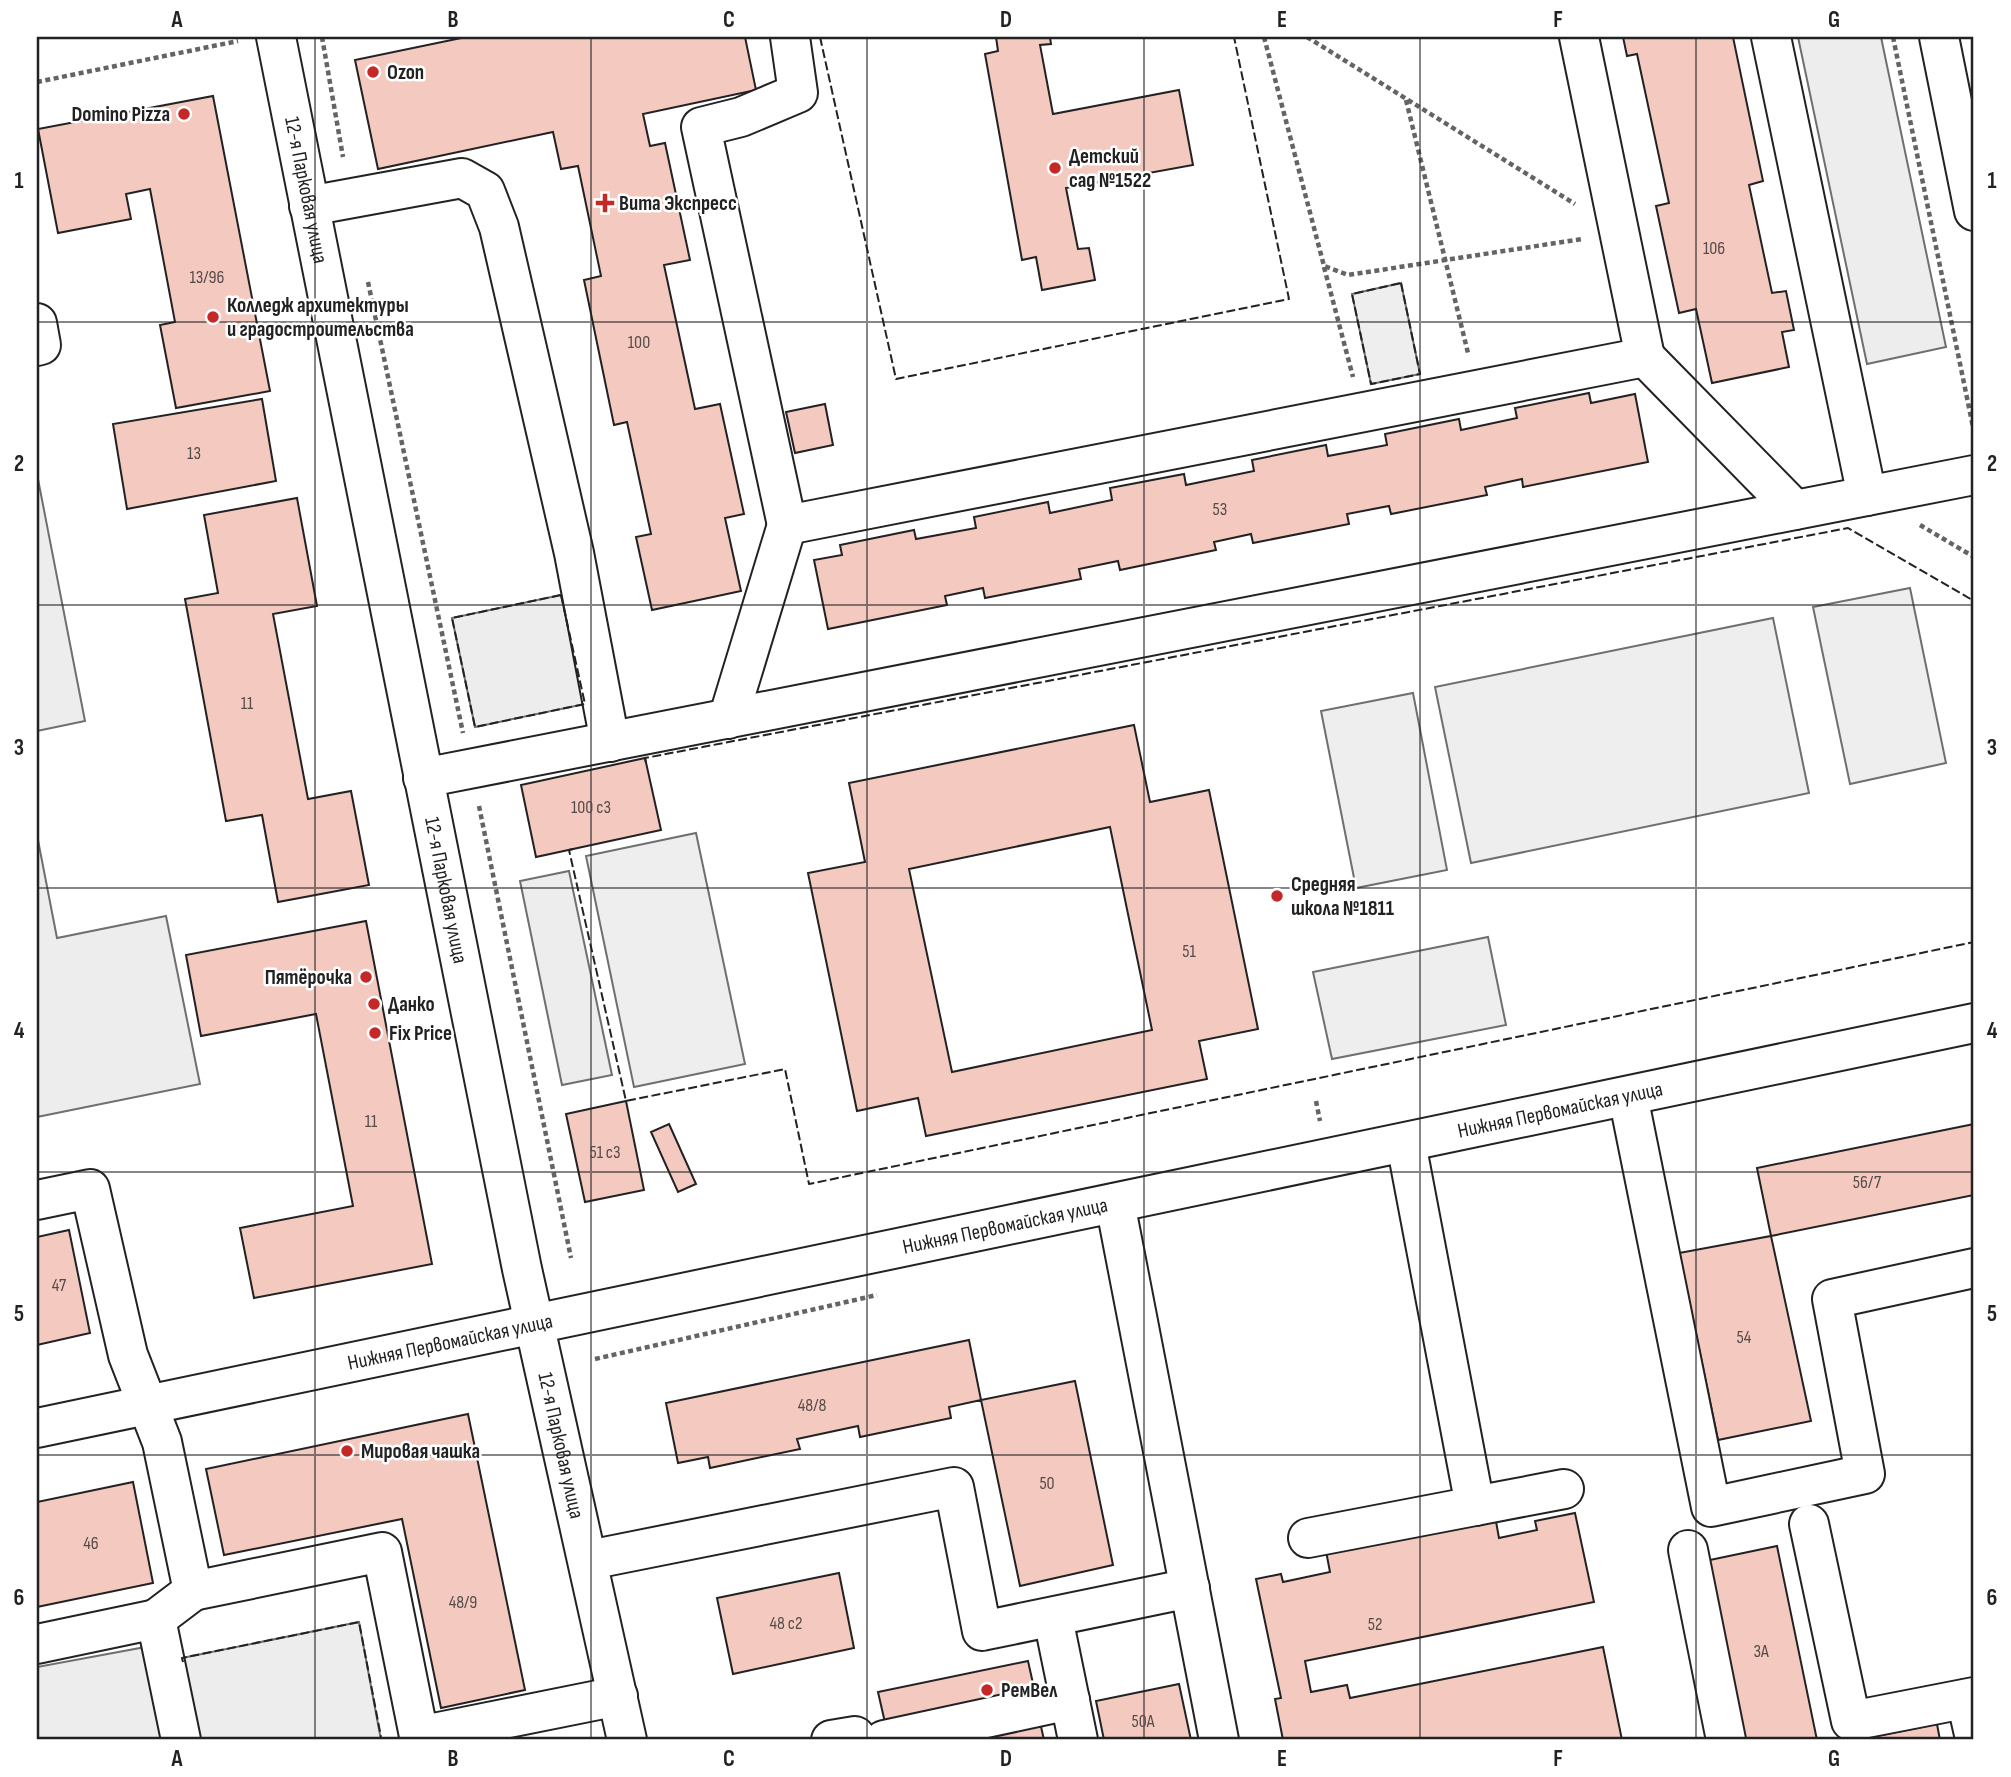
<svg xmlns="http://www.w3.org/2000/svg" width="2011" height="1777" viewBox="0 0 2011 1777" font-family="'Sofia Sans Condensed',sans-serif">
  <rect width="100%" height="100%" fill="#fff"/>
  <path fill="#eee" stroke="#6f6f6f" stroke-width="2" d="M 1401,283 L 1420,374 L 1371,384 L 1352,294 Z
    M 1910,588 L 1946,763 L 1850,784 L 1813,607 Z
    M 1773,618 L 1809,793 L 1471,863 L 1435,687 Z
    M 1413,693 L 1447,870 L 1356,888 L 1321,711 Z
    M 696,833 L 745,1064 L 634,1087 L 586,856 Z
    M 1488,937 L 1506,1025 L 1332,1059 L 1313,972 Z"/>
  <path fill="#ededed" stroke="#6f6f6f" stroke-width="2" d="M 1798,37 L 1881,37 L 1946,347 L 1867,364 Z
    M 37,474 L 85,721 L 37,731 L 38,691 Z
    M 561,595 L 585,704 L 475,727 L 452,618 Z
    M 37,835 L 57,938 L 166,916 L 200,1084 L 37,1117 Z
    M 569,871 L 612,1075 L 562,1085 L 520,881 Z
    M 359,1622 L 381,1740 L 198,1740 L 182,1658 Z
    M 151,1646 L 170,1740 L 37,1740 L 37,1667 Z"/>
  <path fill="#f3c9c0" stroke="#222" stroke-width="2" fill-rule="evenodd" d="M 466,37 L 745,37 L 756,90 L 643,114 L 650,146 L 665,143 L 690,260 L 664,265 L 695,409 L 720,404 L 744,514 L 725,518 L 741,591 L 652,610 L 636,537 L 651,534 L 627,422 L 614,425 L 584,280 L 601,276 L 578,166 L 561,169 L 553,132 L 378,169 L 355,60 Z
    M 996,37 L 1050,37 L 1051,44 L 1040,45 L 1053,114 L 1179,90 L 1193,165 L 1066,188 L 1078,249 L 1089,248 L 1095,280 L 1042,290 L 1036,257 L 1022,260 L 985,54 L 998,51 Z
    M 1623,37 L 1733,37 L 1763,181 L 1749,185 L 1772,293 L 1786,291 L 1794,330 L 1782,332 L 1789,367 L 1712,383 L 1696,309 L 1679,313 L 1656,206 L 1669,203 L 1637,54 L 1627,56 Z
    M 213,96 L 270,391 L 176,408 L 160,325 L 175,322 L 150,189 L 126,194 L 131,219 L 58,233 L 38,129 Z
    M 1589,393 L 1591,403 L 1635,394 L 1648,462 L 1523,487 L 1522,479 L 1485,487 L 1487,495 L 1391,514 L 1389,506 L 1347,514 L 1349,524 L 1253,543 L 1251,534 L 1214,542 L 1216,550 L 1120,570 L 1118,561 L 1079,569 L 1081,579 L 985,598 L 983,588 L 945,596 L 947,605 L 828,629 L 814,560 L 842,555 L 840,545 L 914,530 L 916,539 L 976,528 L 974,517 L 1048,502 L 1050,513 L 1112,500 L 1110,488 L 1184,474 L 1186,485 L 1254,471 L 1252,460 L 1326,445 L 1328,456 L 1387,445 L 1385,434 L 1459,419 L 1461,430 L 1517,418 L 1515,408 Z
    M 262,399 L 276,481 L 127,509 L 113,424 Z
    M 825,404 L 833,445 L 795,453 L 786,412 Z
    M 297,498 L 317,606 L 273,614 L 308,799 L 351,791 L 369,885 L 278,902 L 262,815 L 226,821 L 185,599 L 218,593 L 204,515 Z
    M 1134,725 L 1150,802 L 1209,790 L 1258,1029 L 1199,1041 L 1207,1079 L 926,1136 L 918,1098 L 857,1111 L 808,873 L 865,862 L 849,783 ZM 1110,827 L 1152,1030 L 952,1072 L 909,869 Z
    M 645,758 L 661,830 L 536,857 L 521,785 Z
    M 366,921 L 432,1264 L 254,1298 L 240,1228 L 353,1206 L 316,1014 L 201,1036 L 186,955 Z
    M 626,1101 L 644,1190 L 585,1202 L 566,1114 Z
    M 669,1124 L 696,1184 L 678,1192 L 651,1132 Z
    M 1974,1124 L 1974,1195 L 1771,1236 L 1757,1168 Z
    M 69,1230 L 90,1333 L 37,1345 L 37,1237 Z
    M 1771,1236 L 1811,1421 L 1718,1440 L 1679,1253 Z
    M 969,1340 L 981,1400 L 949,1407 L 951,1418 L 860,1437 L 858,1426 L 797,1439 L 800,1449 L 710,1468 L 708,1457 L 678,1463 L 666,1403 Z
    M 1075,1381 L 1113,1565 L 1020,1586 L 981,1400 Z
    M 468,1414 L 525,1690 L 441,1708 L 402,1519 L 224,1555 L 206,1469 Z
    M 133,1482 L 153,1583 L 37,1607 L 37,1502 Z
    M 1575,1513 L 1594,1602 L 1305,1661 L 1311,1692 L 1347,1685 L 1350,1698 L 1603,1647 L 1622,1740 L 1283,1740 L 1275,1699 L 1281,1698 L 1256,1579 L 1281,1574 L 1283,1582 L 1330,1572 L 1326,1551 L 1495,1516 L 1499,1538 L 1537,1530 L 1535,1521 Z
    M 1777,1546 L 1817,1740 L 1742,1740 L 1705,1561 Z
    M 839,1573 L 854,1648 L 733,1674 L 717,1598 Z
    M 1028,1661 L 1036,1697 L 886,1727 L 878,1692 Z
    M 1179,1684 L 1191,1740 L 1104,1740 L 1096,1701 Z
    M 1040,1722 L 1044,1740 L 957,1740 Z
    M 1937,1724 L 1940,1740 L 1857,1740 Z"/>
  <g fill="none" stroke-linecap="round" stroke-linejoin="round">
    <g stroke="#222" stroke-width="42">
      <g id="minor">
        <path id="s1" d="M 276,37 L 522,1269 L 627,1740"/>
        <path d="M 790,37 L 798,93 L 741,117 L 701,127 L 787,525 L 1645,357 L 1579,37"/>
        <path d="M 1771,37 L 1867,496"/>
        <path d="M 1939,37 L 1974,211"/>
        <path d="M 309,206 L 462,178 L 485,191 L 499,227 L 574,553 L 610,742"/>
        <path d="M 37,323 L 41,345 L 37,346"/>
        <path d="M 1645,357 L 1795,510"/>
        <path d="M 728,719 L 787,525"/>
        <path d="M 423,778 L 1974,475"/>
        <path d="M 1628,1096 L 1711,1507 L 1865,1474 L 1832,1299 L 1974,1268"/>
        <path d="M 37,1200 L 90,1189 L 128,1355 L 162,1442 L 193,1591 L 382,1552 L 419,1736 L 618,1696"/>
        <path d="M 1115,1203 L 1219,1740"/>
        <path id="s2" d="M 37,1428 L 1974,1023"/>
        <path d="M 1475,1506 L 1564,1489"/>
        <path d="M 1809,1524 L 1851,1721 L 1974,1697"/>
        <path d="M 1308,1538 L 1475,1506 L 1406,1143"/>
        <path d="M 1688,1550 L 1726,1740"/>
        <path d="M 589,1560 L 954,1487 L 982,1631 L 1190,1588"/>
        <path d="M 1053,1618 L 1078,1740"/>
        <path d="M 37,1644 L 156,1619"/>
        <path d="M 1966,1699 L 1974,1734"/>
        <path d="M 181,1740 L 156,1619 L 193,1591"/>
        <path d="M 831,1740 L 855,1736 L 856,1740"/>
        <path d="M 884,1740 L 1070,1700"/>
      </g>
    </g>
    <path stroke="#646464" stroke-width="4.5" stroke-dasharray="5 3.5" stroke-linecap="butt" d="M 322,37 L 343,157
      M 1264,37 L 1324,266 L 1348,275 L 1582,239
      M 1307,37 L 1575,204
      M 1893,37 L 1974,432
      M 37,82 L 238,41
      M 1406,100 L 1468,353
      M 1324,267 L 1353,377
      M 368,282 L 463,733
      M 1920,525 L 1974,557
      M 479,806 L 571,1258
      M 1316,1101 L 1320,1121
      M 595,1359 L 877,1295"/>
    <use href="#minor" stroke="#fff" stroke-width="38"/>
    <path stroke="#222" stroke-width="2" stroke-dasharray="9 3.5" stroke-linecap="butt" d="M 820,37 L 896,379 L 1289,299 L 1234,37
      M 1401,283 L 1420,374 L 1371,384 L 1352,294 Z
      M 561,595 L 585,704 L 475,727 L 452,618 Z
      M 646,763 L 645,758 L 1848,528 L 1974,601
      M 573,849 L 569,850 L 626,1101 L 785,1069 L 809,1184 L 1974,942
      M 183,1662 L 182,1658 L 359,1622 L 381,1737"/>
  </g>
  <path fill="none" stroke="#222" stroke-width="2" stroke-opacity="0.55" d="M 315,37 L 315,1740M 591,37 L 591,1740M 867,37 L 867,1740M 1144,37 L 1144,1740M 1420,37 L 1420,1740M 1696,37 L 1696,1740M 37,322 L 1974,322M 37,605 L 1974,605M 37,888 L 1974,888M 37,1172 L 1974,1172M 37,1455 L 1974,1455"/>
  <g fill="#c62828" stroke="#fff" stroke-width="2.5">
    <circle cx="373" cy="72" r="7"/>
    <circle cx="184" cy="114" r="7"/>
    <circle cx="1055" cy="168" r="7"/>
    <path d="M601.5 192.5h7v7h7v7h-7v7h-7v-7h-7v-7h7z"/>
    <circle cx="213" cy="317" r="7"/>
    <circle cx="1277" cy="896" r="7"/>
    <circle cx="366" cy="977" r="7"/>
    <circle cx="374" cy="1004" r="7"/>
    <circle cx="375" cy="1033" r="7"/>
    <circle cx="347" cy="1451" r="7"/>
    <circle cx="987" cy="1690" r="7"/>
  </g>
  <g text-anchor="middle" stroke-width="5" stroke-linejoin="round" paint-order="stroke">
    <g font-size="18" fill="#564c4a">
      <text x="1714" y="254">106</text>
      <text x="207" y="283">13/96</text>
      <text x="639" y="348">100</text>
      <text x="194" y="459">13</text>
      <text x="1220" y="515">53</text>
      <text x="247" y="709">11</text>
      <text x="591" y="813">100 с3</text>
      <text x="1189" y="957">51</text>
      <text x="371" y="1127">11</text>
      <text x="605" y="1158">51 с3</text>
      <text x="1867" y="1188">56/7</text>
      <text x="59" y="1291">47</text>
      <text x="1744" y="1343">54</text>
      <text x="812" y="1411">48/8</text>
      <text x="1047" y="1489">50</text>
      <text x="91" y="1549">46</text>
      <text x="463" y="1608">48/9</text>
      <text x="786" y="1629">48 с2</text>
      <text x="1375" y="1630">52</text>
      <text x="1761" y="1657">3А</text>
      <text x="1143" y="1727">50А</text>
    </g>
    <g font-size="21" font-weight="bold" fill="#222" stroke="#fff" text-anchor="start">
      <text x="387" y="79">Ozon</text>
      <text x="170" y="121" text-anchor="end">Domino Pizza</text>
      <text x="1069" y="163">Детский<tspan x="1069" dy="24">сад №1522</tspan></text>
      <text x="619" y="210">Вита Экспресс</text>
      <text x="227" y="312">Колледж архитектуры<tspan x="227" dy="24">и градостроительства</tspan></text>
      <text x="1291" y="891">Средняя<tspan x="1291" dy="24">школа №1811</tspan></text>
      <text x="352" y="984" text-anchor="end">Пятёрочка</text>
      <text x="388" y="1011">Данко</text>
      <text x="389" y="1040">Fix Price</text>
      <text x="361" y="1458">Мировая чашка</text>
      <text x="1001" y="1697">РемВел</text>
    </g>
    <g font-size="21" fill="#222" stroke="#fff">
      <text dy="7" stroke="none"><textPath href="#s1" startOffset="156">12-я Парковая улица</textPath></text>
      <text dy="7" stroke="none"><textPath href="#s1" startOffset="870">12-я Парковая улица</textPath></text>
      <text dy="7" stroke="none"><textPath href="#s2" startOffset="1556">Нижняя Первомайская улица</textPath></text>
      <text dy="7" stroke="none"><textPath href="#s2" startOffset="989">Нижняя Первомайская улица</textPath></text>
      <text dy="7" stroke="none"><textPath href="#s2" startOffset="422">Нижняя Первомайская улица</textPath></text>
      <text dy="7" stroke="none"><textPath href="#s1" startOffset="1437">12-я Парковая улица</textPath></text>
    </g>
  </g>
  <rect width="2011" height="1777" fill="none" stroke="#ffffff" stroke-width="77"/>
  <rect x="38" y="38" width="1934" height="1700" fill="none" stroke="#222" stroke-width="2.5"/>
  <g font-size="23" text-anchor="middle" font-weight="bold" fill="#222">
    <text x="177" y="27">A</text>
    <text x="453" y="27">B</text>
    <text x="729" y="27">C</text>
    <text x="1006" y="27">D</text>
    <text x="1282" y="27">E</text>
    <text x="1558" y="27">F</text>
    <text x="1834" y="27">G</text>
    <text x="19" y="188">1</text>
    <text x="1992" y="188">1</text>
    <text x="19" y="471">2</text>
    <text x="1992" y="471">2</text>
    <text x="19" y="755">3</text>
    <text x="1992" y="755">3</text>
    <text x="19" y="1038">4</text>
    <text x="1992" y="1038">4</text>
    <text x="19" y="1321">5</text>
    <text x="1992" y="1321">5</text>
    <text x="19" y="1605">6</text>
    <text x="1992" y="1605">6</text>
    <text x="177" y="1766">A</text>
    <text x="453" y="1766">B</text>
    <text x="729" y="1766">C</text>
    <text x="1006" y="1766">D</text>
    <text x="1282" y="1766">E</text>
    <text x="1558" y="1766">F</text>
    <text x="1834" y="1766">G</text>
  </g>
</svg>
